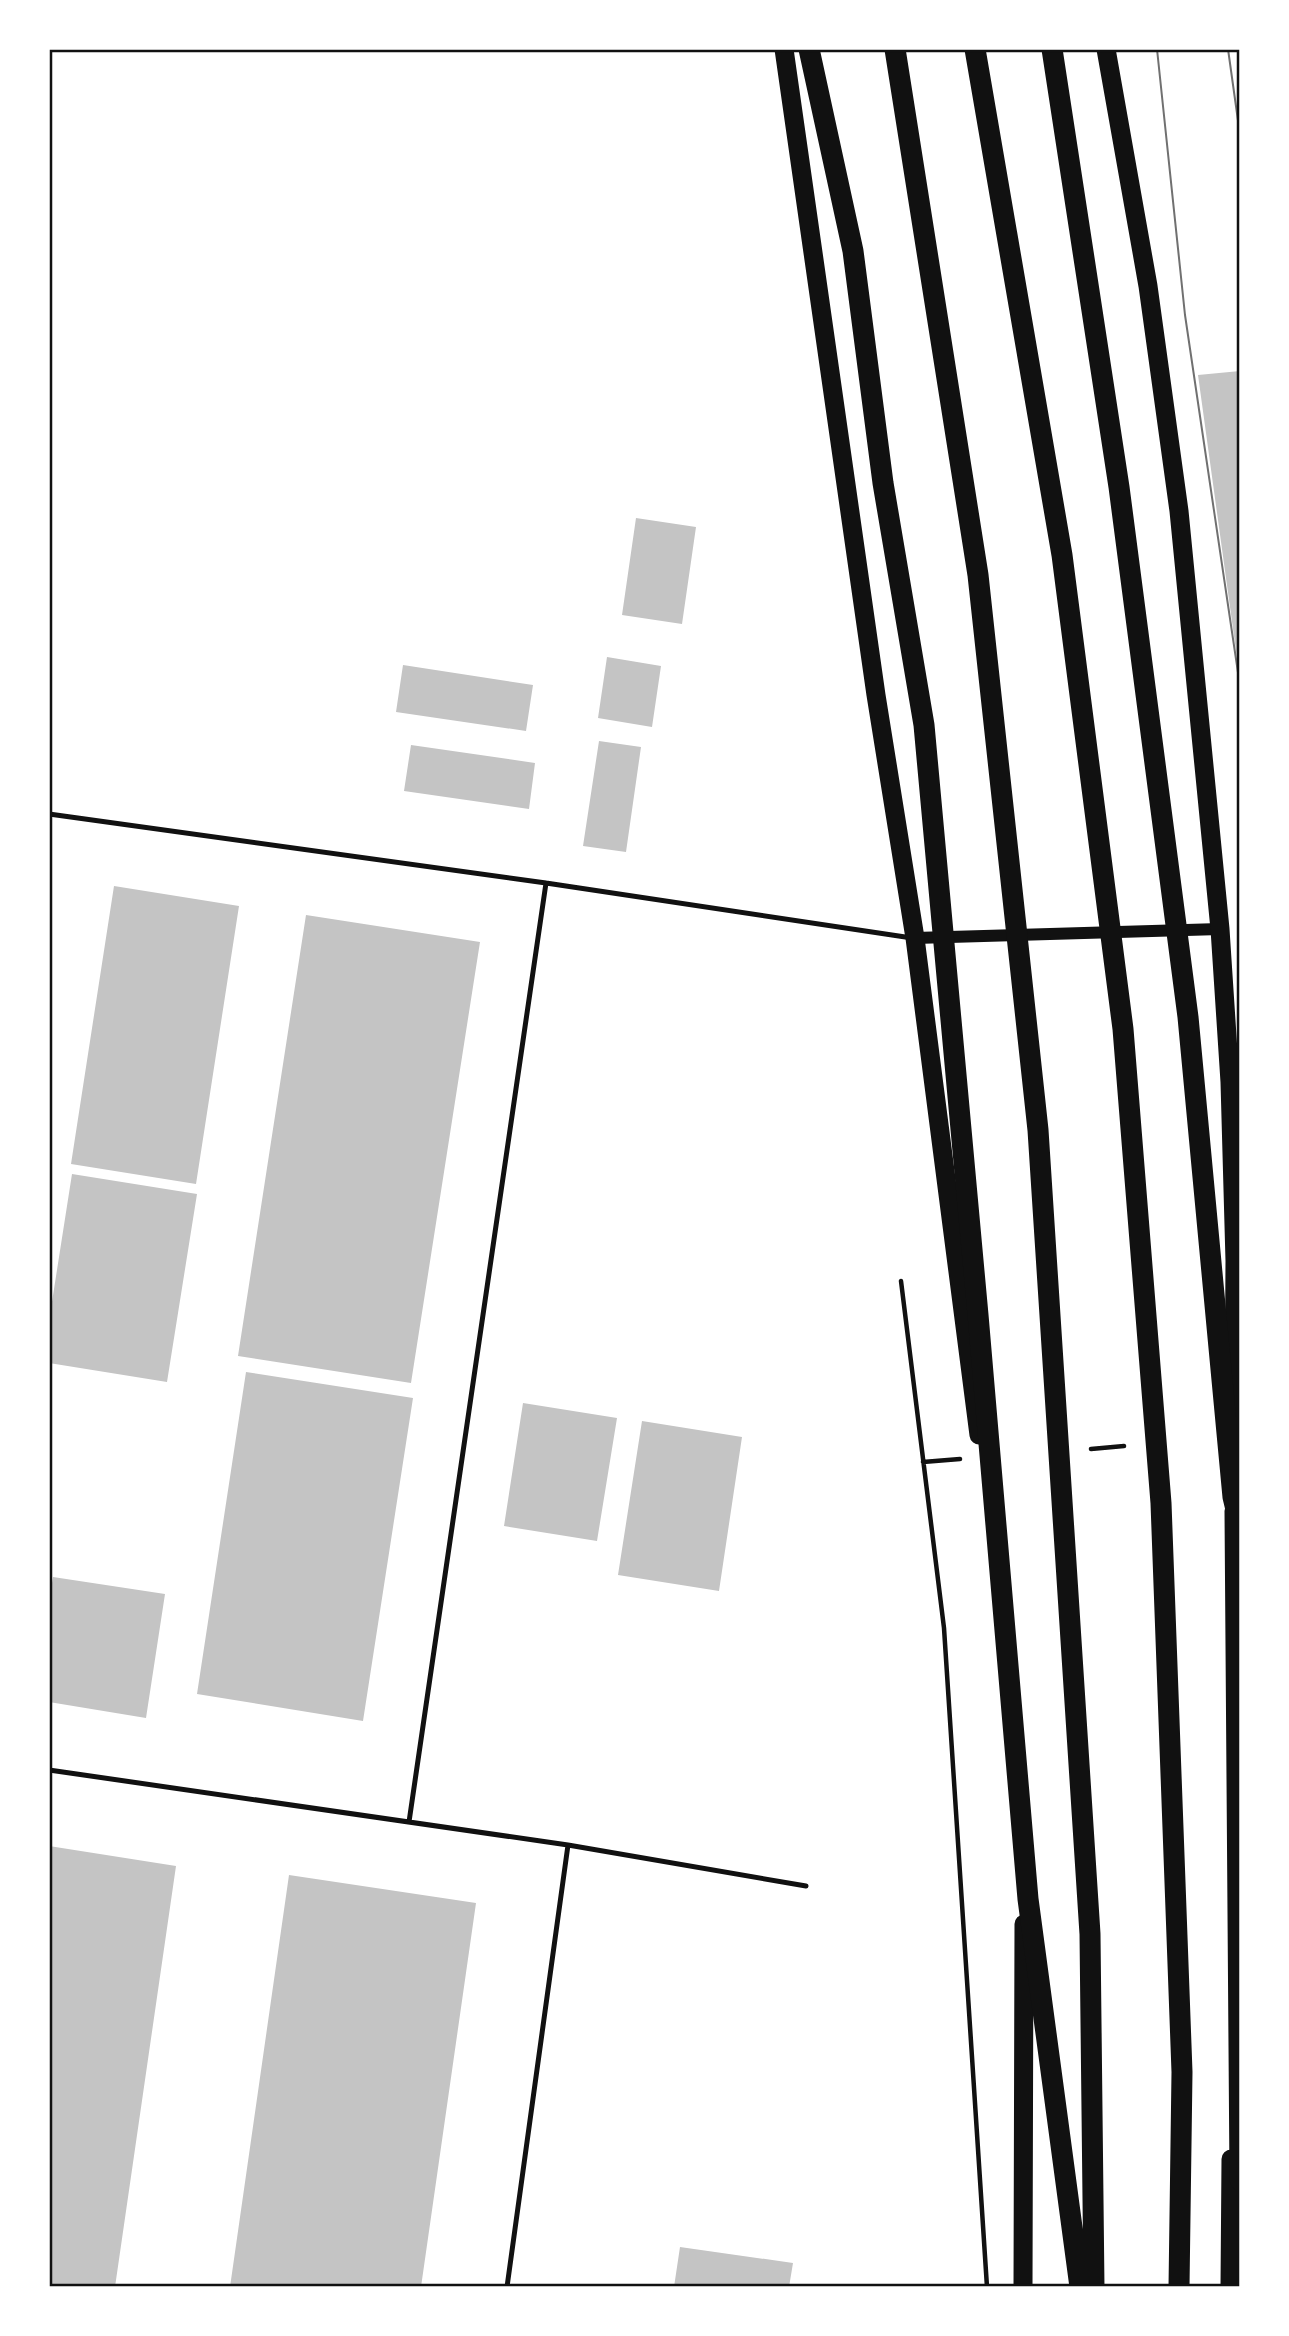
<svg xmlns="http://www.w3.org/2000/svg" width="1289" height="2336" viewBox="0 0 1289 2336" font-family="'IBM Plex Sans',sans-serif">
  <rect width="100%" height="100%" fill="#fff"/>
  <path fill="#c4c4c4" d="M 1240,371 L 1240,665 L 1238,665 L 1198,375 Z
    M 636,518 L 696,527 L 682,624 L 622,615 Z
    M 607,657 L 661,666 L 652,727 L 598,718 Z
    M 403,665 L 533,685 L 526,731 L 396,712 Z
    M 599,741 L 641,747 L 626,852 L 583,846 Z
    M 411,745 L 535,763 L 529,809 L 404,791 Z
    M 114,886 L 239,906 L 196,1184 L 71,1164 Z
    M 306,915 L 480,942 L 411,1383 L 238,1356 Z
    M 72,1174 L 197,1194 L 167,1382 L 49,1363 L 49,1321 Z
    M 246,1372 L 413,1398 L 363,1721 L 197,1694 Z
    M 523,1403 L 617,1418 L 597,1541 L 504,1526 Z
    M 642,1421 L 742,1437 L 719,1591 L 618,1575 Z
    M 53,1577 L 165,1594 L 146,1718 L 49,1702 L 49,1601 Z
    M 49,1846 L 176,1866 L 115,2287 L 49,2287 Z
    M 289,1875 L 476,1903 L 421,2287 L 230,2287 Z
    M 680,2247 L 793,2263 L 789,2287 L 674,2287 Z"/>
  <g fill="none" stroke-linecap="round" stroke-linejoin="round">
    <path stroke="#111" stroke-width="4.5" d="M 901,1281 L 944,1628 L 987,2287
      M 1091,1449 L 1124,1446
      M 923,1462 L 960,1459"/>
    <path stroke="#111" stroke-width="5" d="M 49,814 L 546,883 L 912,938
      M 49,1770 L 568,1845 L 806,1886
      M 409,1822 L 546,883
      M 507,2287 L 568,1845"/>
    <path stroke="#111" stroke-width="12" d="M 915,938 L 1220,929"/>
    <path stroke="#111" stroke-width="19" d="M 784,49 L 876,695 L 915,938 L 979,1435
      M 1106,49 L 1148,286 L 1179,511 L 1220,929 L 1230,1082 L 1235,1261 L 1234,1426
      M 1023,2287 L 1024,1924
      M 1230,2287 L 1231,2159"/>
    <path stroke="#111" stroke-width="21" d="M 809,49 L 853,251 L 883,483 L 924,725 L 978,1315 L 1028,1899 L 1080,2287
      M 895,49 L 978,575 L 1038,1130 L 1090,1934 L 1094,2287
      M 975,49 L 1062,555 L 1123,1029 L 1161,1503 L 1182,2072 L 1179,2287
      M 1052,49 L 1119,487 L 1188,1017 L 1233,1497 L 1240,1526
      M 1235,1511 L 1240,2180"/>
    <path stroke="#707070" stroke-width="2" d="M 1157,49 L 1185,315 L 1240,686
      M 1228,49 L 1240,135"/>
  </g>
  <rect width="1289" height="2336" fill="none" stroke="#ffffff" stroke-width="102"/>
  <rect x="51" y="51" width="1187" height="2234" fill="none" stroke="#111" stroke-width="2.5"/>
</svg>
